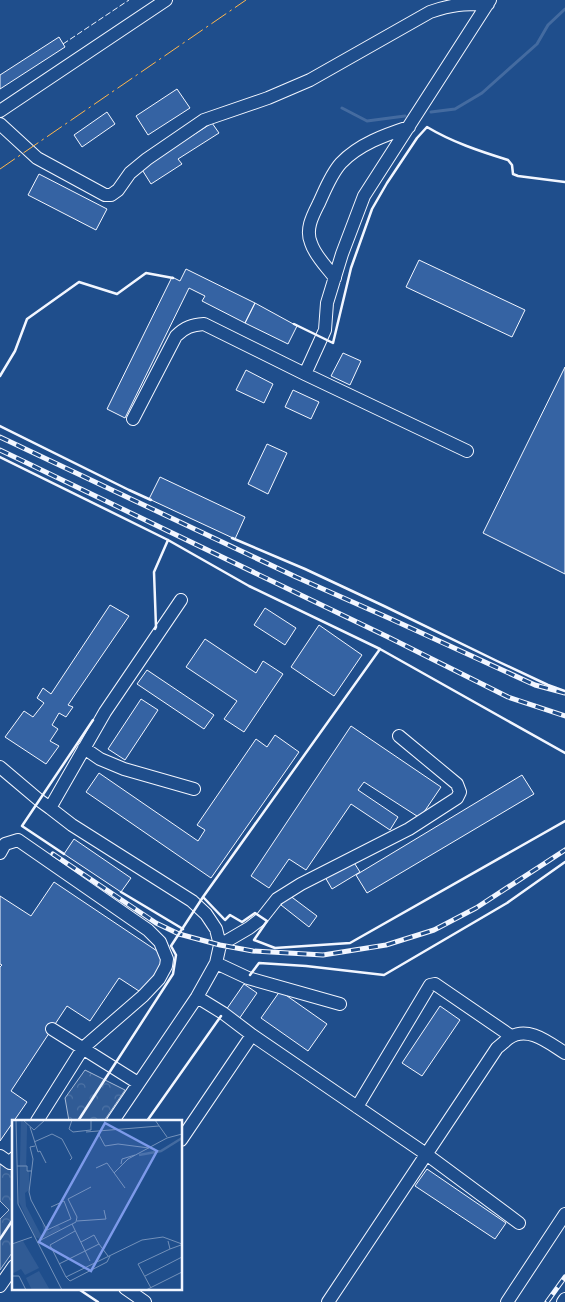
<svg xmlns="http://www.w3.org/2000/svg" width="565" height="1302" viewBox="0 0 565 1302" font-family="'Source Sans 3',sans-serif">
  <defs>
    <pattern id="forest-crowns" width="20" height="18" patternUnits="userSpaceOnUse" patternTransform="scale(1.25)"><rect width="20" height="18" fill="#305b95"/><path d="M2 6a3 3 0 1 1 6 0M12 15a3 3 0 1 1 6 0" fill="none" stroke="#4e73a5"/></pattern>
  </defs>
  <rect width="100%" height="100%" fill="#1f4e8c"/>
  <path fill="url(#forest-crowns)" stroke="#a8bbd7" d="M 85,1070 L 125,1090 L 104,1121 L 69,1121 L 65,1098 Z
    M 0,1164 L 8,1169 L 14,1169 L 14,1250 L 0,1270 L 0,1219 L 9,1210 L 0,1201 Z"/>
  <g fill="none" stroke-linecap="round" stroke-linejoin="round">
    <path stroke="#446ba0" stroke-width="3" d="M 342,108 L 367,121 L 405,116
      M 431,112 L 455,109 L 482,93 L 537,44 L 548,25 L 565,9"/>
  </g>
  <path fill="#3563a3" stroke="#f2f6ff" d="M 59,37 L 65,47 L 0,89 L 0,75 Z
    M 177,89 L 190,108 L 148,135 L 136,116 Z
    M 107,112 L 115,124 L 82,147 L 74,135 Z
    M 212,123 L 219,133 L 178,159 L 182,164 L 151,184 L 141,168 Z
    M 39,174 L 107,209 L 96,230 L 28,195 Z
    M 419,260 L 525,310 L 512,337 L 406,287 Z
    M 186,269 L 255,303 L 245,323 L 202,301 L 205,296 L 189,288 L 125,418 L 107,409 L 172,277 L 180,281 Z
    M 255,303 L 297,326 L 288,344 L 245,323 Z
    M 343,353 L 361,361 L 350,385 L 331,376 Z
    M 565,367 L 565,574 L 483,533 Z
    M 246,370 L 273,384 L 264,403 L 236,390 Z
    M 293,390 L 319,402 L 311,419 L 285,407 Z
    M 267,444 L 287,453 L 268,494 L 248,484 Z
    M 160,477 L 245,517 L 235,539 L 149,499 Z
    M 110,605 L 129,616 L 68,705 L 73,707 L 66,717 L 59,713 L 52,725 L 58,729 L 50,741 L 59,746 L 46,764 L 5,737 L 24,711 L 33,717 L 44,703 L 37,698 L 43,688 L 51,694 Z
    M 265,608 L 296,628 L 285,645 L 254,625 Z
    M 319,625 L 362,655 L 334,696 L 291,667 Z
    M 205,639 L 256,673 L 263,661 L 283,674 L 244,732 L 224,719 L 237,701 L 186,667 Z
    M 147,670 L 214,715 L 204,729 L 137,684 Z
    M 141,699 L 158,710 L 125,760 L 108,749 Z
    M 351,726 L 441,787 L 420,818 L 364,782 L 358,790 L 398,817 L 390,830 L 351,804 L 306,870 L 289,859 L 269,888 L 251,876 Z
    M 275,735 L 299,752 L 211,878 L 86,792 L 99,773 L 198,841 L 205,830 L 197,825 L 256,739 L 267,747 Z
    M 522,775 L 534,794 L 367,893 L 356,875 Z
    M 74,839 L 131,878 L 121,892 L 64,854 Z
    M 353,861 L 360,872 L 332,889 L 325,877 Z
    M 54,882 L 166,957 L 142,993 L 119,978 L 90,1021 L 67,1006 L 11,1091 L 27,1102 L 0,1141 L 0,967 L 2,965 L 0,964 L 0,896 L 31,916 Z
    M 289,895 L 317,916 L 309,927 L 281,905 Z
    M 244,984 L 257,993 L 239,1019 L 226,1010 Z
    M 280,991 L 327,1024 L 308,1051 L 261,1018 Z
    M 440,1006 L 460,1020 L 422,1076 L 402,1063 Z
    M 427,1169 L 506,1223 L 495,1239 L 415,1186 Z"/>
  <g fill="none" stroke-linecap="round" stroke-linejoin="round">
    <g stroke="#f2f6ff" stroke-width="14">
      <path id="minor" d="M 0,111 L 166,0
        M 0,124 L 37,158 L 105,195 L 111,195 L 118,190 L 130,173 L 147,159 L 204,120 L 268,98 L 310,80 L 430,12 C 453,4 463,4 488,4
        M 335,278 C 327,267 315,256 311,243 C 305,229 313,215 319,203 C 325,190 331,174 341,163 C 359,144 385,135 409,127
        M 305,374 L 325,330 L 327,303 L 342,254 L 364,196 L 490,0
        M 133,419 L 176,336 C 185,327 192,325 204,324 L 305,374 L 467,451
        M 84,748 L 100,759 L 124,769 L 194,789
        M 0,767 L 39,800 L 50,808
        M 0,853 L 5,844 L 18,840 L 148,930 L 160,942 L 167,959 L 166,966 L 159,979 L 143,996 L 83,1048 L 37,1121
        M 220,945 L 249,928 L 262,918 L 277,899 L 301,884 L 409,829 L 457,798 L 460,792 L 457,784 L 399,736
        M 216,963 L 248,978 L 340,1004
        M 197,997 L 223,1013 L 252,1035 L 426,1154 L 519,1223
        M 52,1029 L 138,1083
        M 357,1107 L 430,985 L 435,984 L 511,1036
        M 113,1121 L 197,997 L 216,963 L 220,945 L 216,929 L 206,914 L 192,901 L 72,825 L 50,808 L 105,712 L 181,600
        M 181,1140 L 252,1035
        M 0,1156 L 10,1163 L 14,1158
        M 0,1286 L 14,1266
        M 125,1288 L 145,1302
        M 328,1302 L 497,1048 C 501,1045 505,1041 509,1038 C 528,1025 549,1043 565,1053
        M 507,1302 L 565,1214
        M 563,1302 L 565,1299"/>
    </g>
    <use href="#minor" stroke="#1f4e8c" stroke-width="12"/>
    <g stroke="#f2f6ff" stroke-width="5">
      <path id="rail" d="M 0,437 L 296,577 L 391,619 L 535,685 L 565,693
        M 0,450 L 388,637 L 508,697 L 565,716
        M 53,854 L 156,923 L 179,934 L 220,945 L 253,951 L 323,955 L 386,945 L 434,930 L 476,908 L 565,850
        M 547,1302 L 565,1277"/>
    </g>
    <use href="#rail" stroke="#1f4e8c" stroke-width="3" stroke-dasharray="9" stroke-linecap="butt"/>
    <path stroke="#f2f6ff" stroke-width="1" stroke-dasharray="6 2.5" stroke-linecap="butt" d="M 63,44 L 129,0"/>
    <path stroke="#f2f6ff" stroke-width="2.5" d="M 294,324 L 333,343 L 351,268 L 372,209 L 387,183 L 417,138 L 427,127 C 452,142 479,151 508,160 L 512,165 L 513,174 L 518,176 L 565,182
      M 0,376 L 15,351 L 27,319 L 79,282 L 117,294 L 146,273 L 173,278
      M 0,426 L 129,490 L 151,500
      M 0,457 L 168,540 L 249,586 L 380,649 L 203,897 L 171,946 L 176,955 L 173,974 L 78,1121
      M 232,538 L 305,569 L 384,606 L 497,661 L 548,685 L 565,691
      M 155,629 L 156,627 L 154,572 L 168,540
      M 379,650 L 380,649 L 565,753
      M 64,854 L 22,826 L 93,720
      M 121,892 L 183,929
      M 203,897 L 225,920 L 230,915 L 242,922 L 255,913 L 267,921 L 254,940 L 275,948 L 350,943 L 565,821
      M 250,975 L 259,963 L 306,966 L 384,975 L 507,903 L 565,862
      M 147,1121 L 221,1016
      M 0,1239 L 14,1218
      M 77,1288 L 98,1302"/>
    <path stroke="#ffb74d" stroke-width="1" stroke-dasharray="18 4 2.5 4" stroke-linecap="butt" d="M 0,169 L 246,0"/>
  </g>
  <g transform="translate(12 1120)">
    <rect width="170" height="170" fill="#1f4e8c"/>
    <path d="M 9,0 L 15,4 L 15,10 L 14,51 L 17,51 L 17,70 L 13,73 L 14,86 L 29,115 L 32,114 L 30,102 L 37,112 L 46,105 L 49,109 L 28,119 L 23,117 L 7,82 ZM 11,121 L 27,148 L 13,155 L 9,149 L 0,154 L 0,124 ZM 27,151 L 38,170 L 20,170 L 14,158 Z" fill="#305b95"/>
    <path fill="none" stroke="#446ba0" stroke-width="2.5" d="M 127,35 L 149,31 L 170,18"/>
    <path fill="none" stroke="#7391ba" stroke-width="1" d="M 4,0 L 6,84 L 50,170M 11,0 L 22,10 L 33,0M 60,0 L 57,9 L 61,12 L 79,10 L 79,0M 143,0 L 155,17M 18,7 L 26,32 L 28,31 L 34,43M 74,12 L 147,6M 86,13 L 93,26 L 106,24 L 137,28M 22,22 L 40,14 L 50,19 L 60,38 L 58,40M 23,26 L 18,27 L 21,39 L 17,72 L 19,80 L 35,110 L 59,99 L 52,81 L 39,87M 109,44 L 110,39 L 123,35M 5,46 L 15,46 L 15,51 L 20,51M 84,48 L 95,43 L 113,68M 102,53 L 116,39 L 155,18 L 170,14M 65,101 L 94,99 L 92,90M 60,104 L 78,141M 63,111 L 38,125 L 54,157 L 130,120 L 151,117 L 170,124M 156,121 L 158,129 L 169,125M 25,122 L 64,102 L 65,97 L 56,79 L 79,67M 69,122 L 82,115 L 87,124M 0,124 L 20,117M 47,144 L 87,124 L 96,136M 0,156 L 7,156 L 14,170M 133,156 L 170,137M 54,157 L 58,161 L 95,142 L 98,136M 139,168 L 126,144 L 158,129M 134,170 L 170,152"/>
    <path fill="#7d9aea" fill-opacity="0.15" stroke="#7d9aea" stroke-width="2.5" d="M 93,3 L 145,31 L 79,151 L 27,122 Z"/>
    <rect width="170" height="170" fill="none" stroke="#f2f6ff" stroke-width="2.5"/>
  </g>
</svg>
